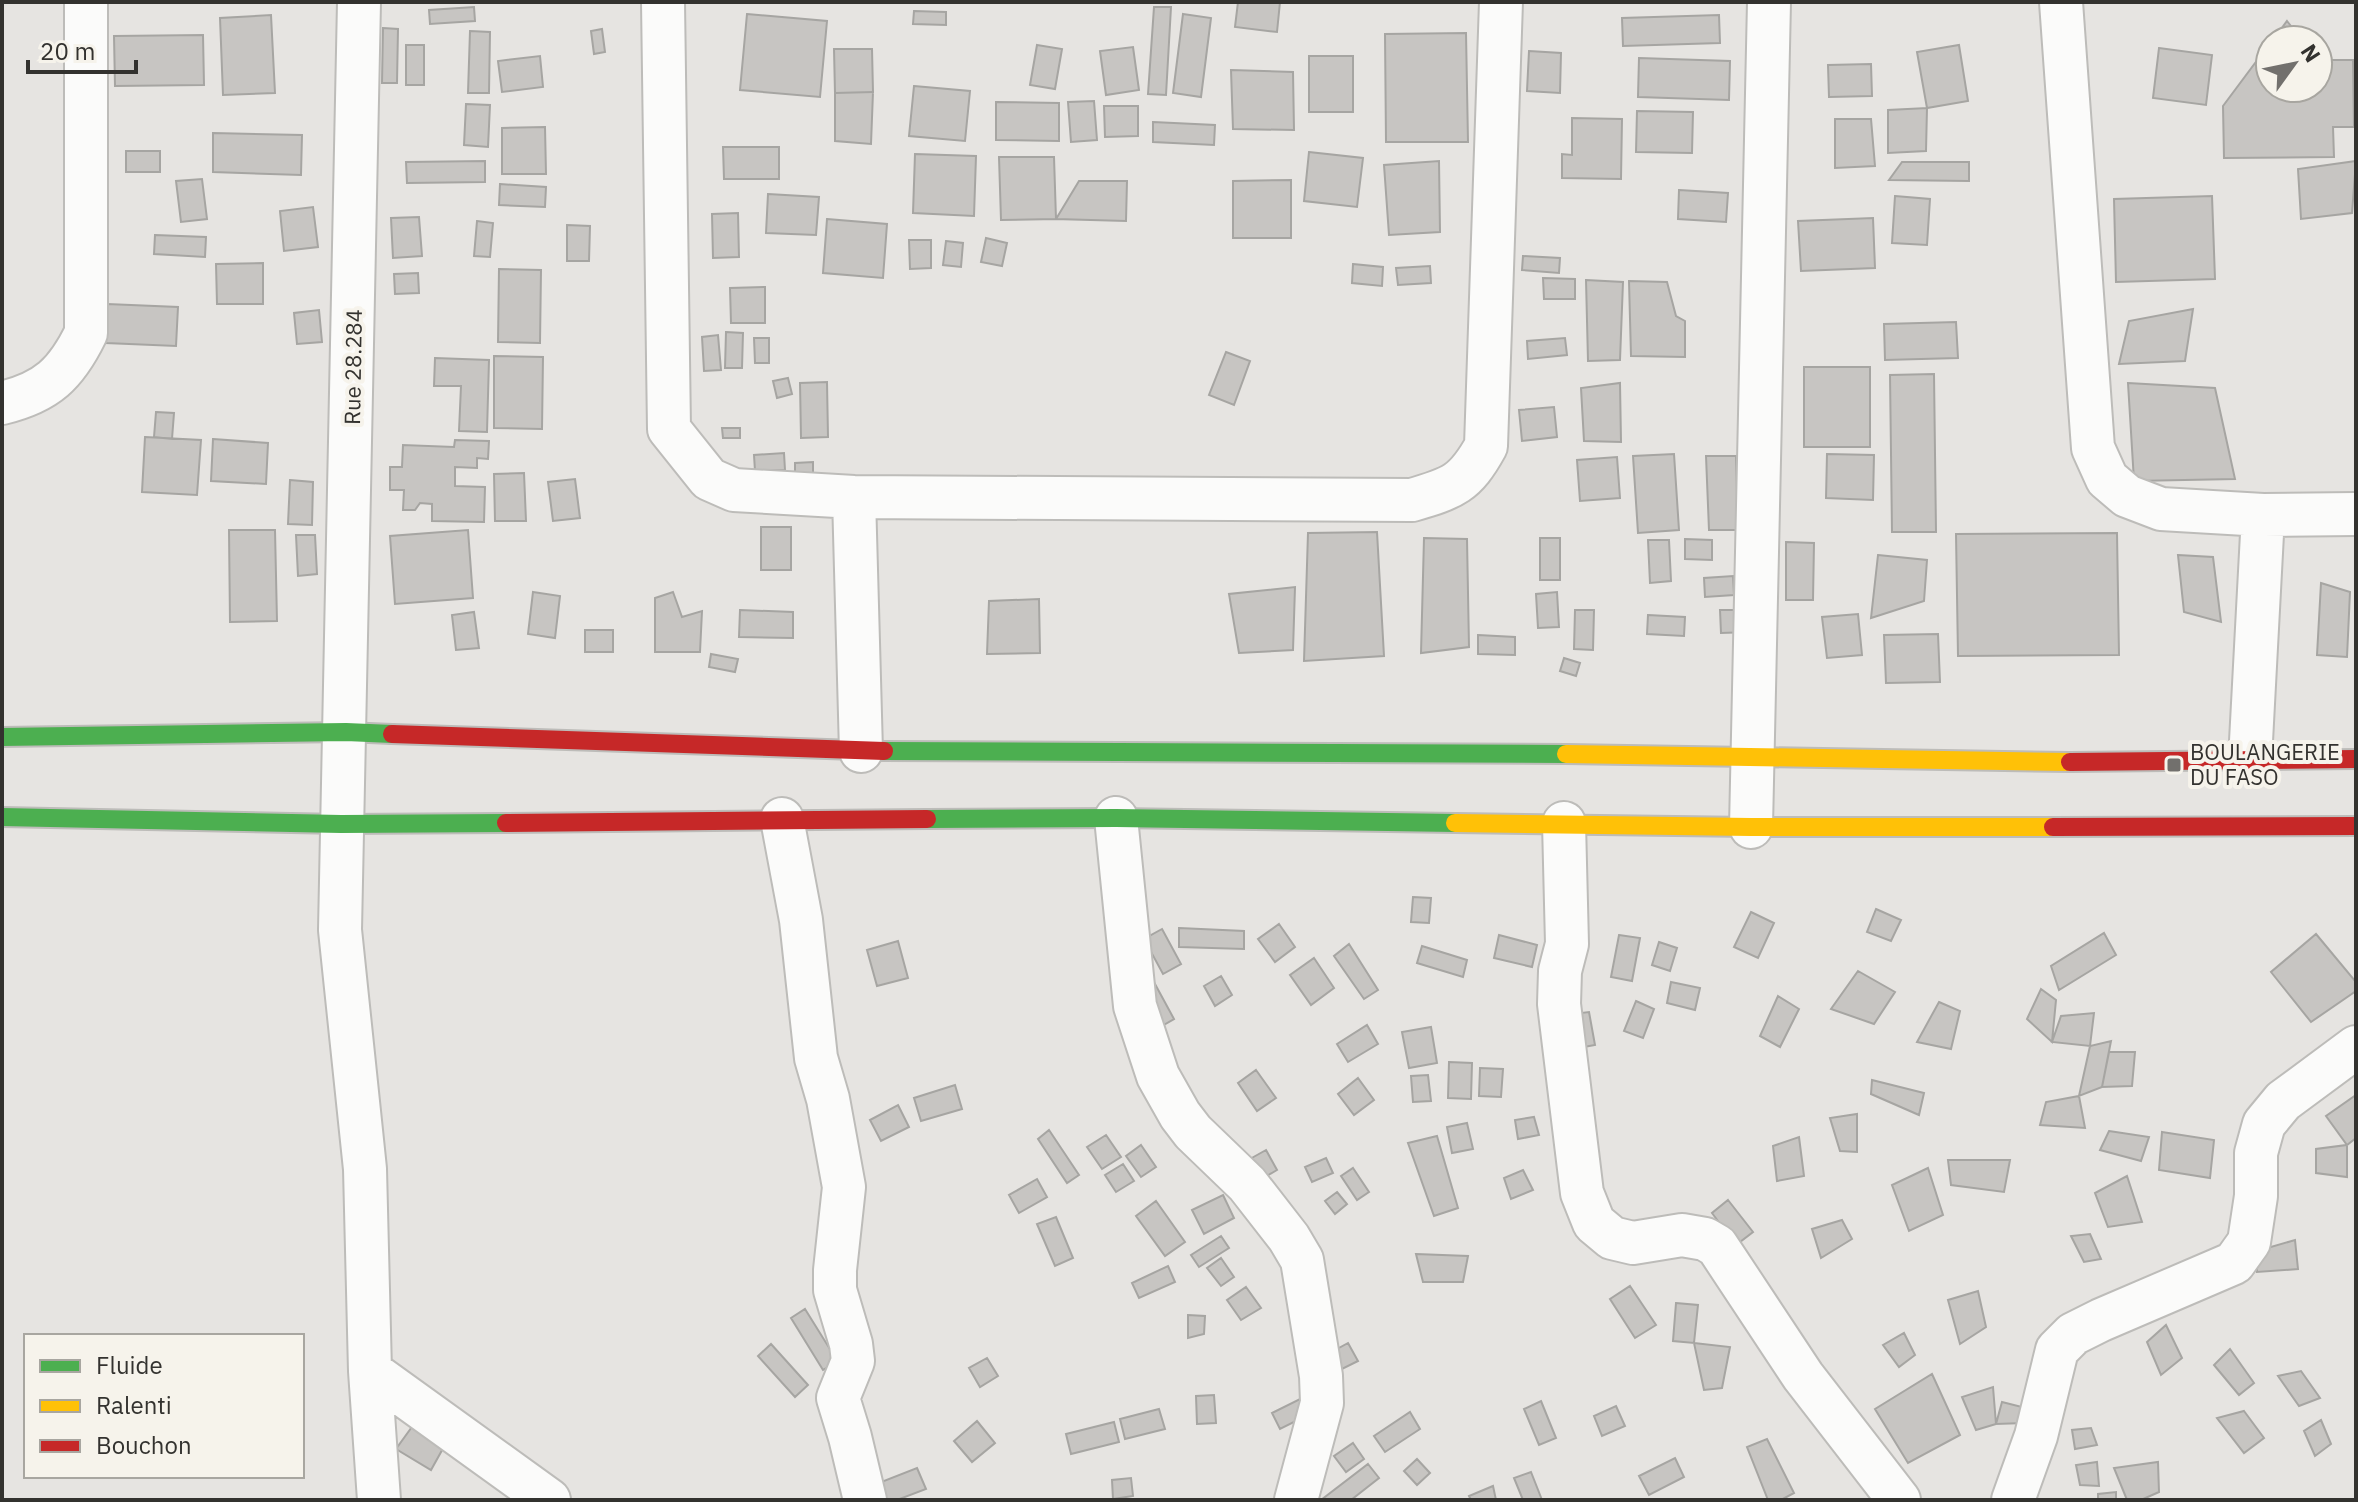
<svg xmlns="http://www.w3.org/2000/svg" width="2358" height="1502" viewBox="0 0 2358 1502" font-family="'IBM Plex Sans',sans-serif">
  <rect width="100%" height="100%" fill="#e6e4e1"/>
  <path fill="#c7c5c2" stroke="#a6a5a2" stroke-width="2" d="M 1238,2 L 1280,2 L 1277,32 L 1235,27 Z
    M 474,7 L 475,21 L 430,24 L 429,10 Z
    M 1154,7 L 1171,7 L 1166,95 L 1148,94 Z
    M 914,11 L 946,12 L 946,25 L 913,24 Z
    M 747,14 L 827,21 L 820,97 L 740,90 Z
    M 1183,14 L 1211,18 L 1201,97 L 1173,93 Z
    M 271,15 L 275,93 L 223,95 L 220,18 Z
    M 1719,15 L 1720,43 L 1623,46 L 1622,18 Z
    M 2287,21 L 2302,40 L 2273,40 Z
    M 383,28 L 398,29 L 397,83 L 382,83 Z
    M 602,29 L 605,52 L 594,54 L 591,31 Z
    M 470,31 L 490,32 L 489,93 L 468,93 Z
    M 1466,33 L 1468,142 L 1386,142 L 1385,34 Z
    M 203,35 L 204,85 L 115,86 L 114,36 Z
    M 2270,43 L 2270,88 L 2318,88 L 2318,60 L 2353,60 L 2354,127 L 2333,127 L 2334,157 L 2224,158 L 2223,106 Z
    M 406,45 L 424,45 L 424,85 L 406,85 Z
    M 1037,45 L 1062,49 L 1055,89 L 1030,85 Z
    M 1959,45 L 1968,101 L 1927,108 L 1917,52 Z
    M 1133,47 L 1139,90 L 1106,95 L 1100,51 Z
    M 2159,48 L 2212,55 L 2206,105 L 2153,98 Z
    M 834,49 L 872,49 L 873,92 L 835,93 Z
    M 1529,51 L 1561,53 L 1560,93 L 1527,91 Z
    M 540,56 L 543,87 L 502,92 L 498,61 Z
    M 1309,56 L 1353,56 L 1353,112 L 1309,112 Z
    M 1639,58 L 1730,61 L 1729,100 L 1638,97 Z
    M 1871,64 L 1872,96 L 1829,97 L 1828,65 Z
    M 1231,70 L 1293,72 L 1294,130 L 1233,129 Z
    M 914,86 L 970,91 L 965,141 L 909,136 Z
    M 873,92 L 871,144 L 835,141 L 835,93 Z
    M 1094,101 L 1097,140 L 1071,142 L 1068,102 Z
    M 996,102 L 1059,103 L 1059,141 L 996,140 Z
    M 466,104 L 490,105 L 488,147 L 464,145 Z
    M 1104,106 L 1138,106 L 1138,136 L 1105,137 Z
    M 1927,108 L 1926,151 L 1888,153 L 1888,110 Z
    M 1637,111 L 1693,112 L 1692,153 L 1636,152 Z
    M 1572,118 L 1622,119 L 1621,179 L 1562,178 L 1562,154 L 1572,155 Z
    M 1835,119 L 1871,119 L 1875,166 L 1835,168 Z
    M 1153,122 L 1215,125 L 1214,145 L 1153,142 Z
    M 545,127 L 546,174 L 502,174 L 502,128 Z
    M 213,133 L 302,135 L 301,175 L 213,172 Z
    M 723,147 L 779,147 L 779,179 L 724,179 Z
    M 126,151 L 160,151 L 160,172 L 126,172 Z
    M 1309,152 L 1363,158 L 1357,207 L 1304,201 Z
    M 915,154 L 976,156 L 974,216 L 913,213 Z
    M 999,157 L 1054,157 L 1056,219 L 1001,220 Z
    M 485,161 L 485,182 L 407,183 L 406,162 Z
    M 1439,161 L 1440,232 L 1389,235 L 1384,165 Z
    M 2356,161 L 2352,213 L 2301,219 L 2298,169 Z
    M 1902,162 L 1969,162 L 1969,181 L 1889,180 Z
    M 202,179 L 207,219 L 181,222 L 176,181 Z
    M 1291,180 L 1291,238 L 1233,238 L 1233,181 Z
    M 1079,181 L 1127,181 L 1126,221 L 1056,219 Z
    M 500,184 L 546,187 L 545,207 L 499,205 Z
    M 1679,190 L 1728,193 L 1726,222 L 1678,219 Z
    M 768,194 L 819,197 L 816,235 L 766,233 Z
    M 1895,196 L 1930,199 L 1927,245 L 1892,243 Z
    M 2212,196 L 2215,279 L 2116,282 L 2114,199 Z
    M 313,207 L 318,247 L 284,251 L 280,211 Z
    M 738,213 L 739,257 L 713,258 L 712,214 Z
    M 419,217 L 422,256 L 393,258 L 391,218 Z
    M 1873,218 L 1875,268 L 1801,271 L 1798,221 Z
    M 827,219 L 887,224 L 883,278 L 823,273 Z
    M 477,221 L 493,223 L 490,257 L 474,256 Z
    M 567,225 L 590,226 L 589,261 L 567,261 Z
    M 155,235 L 206,237 L 205,257 L 154,254 Z
    M 986,238 L 1007,243 L 1002,266 L 981,262 Z
    M 909,240 L 931,240 L 931,268 L 910,269 Z
    M 946,241 L 963,243 L 961,267 L 943,265 Z
    M 1523,256 L 1560,258 L 1559,273 L 1522,270 Z
    M 263,263 L 263,304 L 217,304 L 216,264 Z
    M 1353,264 L 1383,267 L 1382,286 L 1352,283 Z
    M 1430,266 L 1431,283 L 1398,285 L 1396,268 Z
    M 499,269 L 541,270 L 540,343 L 498,342 Z
    M 418,273 L 419,293 L 395,294 L 394,274 Z
    M 1543,278 L 1575,279 L 1575,299 L 1544,299 Z
    M 1586,280 L 1623,282 L 1620,360 L 1588,361 Z
    M 1629,281 L 1667,282 L 1676,316 L 1685,321 L 1685,357 L 1631,356 Z
    M 765,287 L 765,323 L 731,323 L 730,288 Z
    M 107,304 L 178,307 L 176,346 L 106,343 Z
    M 2193,309 L 2185,361 L 2119,364 L 2129,321 Z
    M 319,310 L 322,342 L 297,344 L 294,313 Z
    M 1956,322 L 1958,358 L 1885,360 L 1884,324 Z
    M 726,332 L 743,333 L 742,368 L 725,368 Z
    M 718,335 L 721,370 L 704,371 L 702,337 Z
    M 754,338 L 769,338 L 769,363 L 755,363 Z
    M 1565,338 L 1567,355 L 1528,359 L 1527,341 Z
    M 1226,352 L 1250,361 L 1234,405 L 1209,395 Z
    M 494,356 L 543,357 L 542,429 L 494,428 Z
    M 435,358 L 489,360 L 487,432 L 459,431 L 461,386 L 434,386 Z
    M 1804,367 L 1870,367 L 1870,447 L 1804,447 Z
    M 1934,374 L 1936,532 L 1892,532 L 1890,375 Z
    M 788,378 L 792,394 L 777,398 L 773,381 Z
    M 827,382 L 828,437 L 801,438 L 800,383 Z
    M 1620,383 L 1621,442 L 1584,441 L 1581,388 Z
    M 2128,383 L 2215,388 L 2235,479 L 2134,481 Z
    M 1554,407 L 1557,437 L 1522,441 L 1519,410 Z
    M 156,412 L 174,413 L 172,439 L 154,437 Z
    M 722,428 L 740,428 L 740,438 L 723,438 Z
    M 145,437 L 201,440 L 197,495 L 142,492 Z
    M 213,439 L 268,443 L 266,484 L 211,481 Z
    M 455,440 L 489,441 L 488,459 L 477,458 L 477,468 L 455,467 L 455,486 L 485,487 L 484,522 L 432,521 L 432,504 L 420,503 L 415,510 L 403,510 L 404,490 L 390,490 L 390,467 L 402,467 L 403,445 L 454,447 Z
    M 784,453 L 785,470 L 755,471 L 754,455 Z
    M 1674,454 L 1679,530 L 1638,533 L 1633,456 Z
    M 1827,454 L 1874,455 L 1873,500 L 1826,498 Z
    M 1706,456 L 1736,456 L 1738,530 L 1709,530 Z
    M 1617,457 L 1620,498 L 1580,501 L 1577,460 Z
    M 813,462 L 813,474 L 795,475 L 795,463 Z
    M 524,473 L 526,521 L 495,521 L 494,474 Z
    M 575,479 L 580,518 L 553,521 L 548,482 Z
    M 290,480 L 313,482 L 312,525 L 288,524 Z
    M 761,527 L 791,527 L 791,570 L 761,570 Z
    M 229,530 L 275,530 L 277,621 L 230,622 Z
    M 468,530 L 473,598 L 395,604 L 390,536 Z
    M 1377,532 L 1384,656 L 1304,661 L 1308,533 Z
    M 2117,533 L 2119,655 L 1958,656 L 1956,534 Z
    M 296,535 L 315,535 L 317,574 L 298,576 Z
    M 1424,538 L 1467,539 L 1469,647 L 1421,653 Z
    M 1540,538 L 1560,538 L 1560,580 L 1540,580 Z
    M 1685,539 L 1712,540 L 1712,560 L 1685,559 Z
    M 1648,540 L 1669,540 L 1671,581 L 1650,583 Z
    M 1786,542 L 1814,543 L 1813,600 L 1786,600 Z
    M 1878,555 L 1927,560 L 1924,601 L 1871,618 Z
    M 2178,555 L 2213,557 L 2221,622 L 2184,612 Z
    M 1733,576 L 1734,595 L 1705,597 L 1704,578 Z
    M 2321,583 L 2350,592 L 2347,657 L 2317,655 Z
    M 1295,587 L 1293,650 L 1239,653 L 1229,594 Z
    M 533,592 L 560,596 L 555,638 L 528,634 Z
    M 673,592 L 682,617 L 702,611 L 700,652 L 655,652 L 655,598 Z
    M 1557,592 L 1559,627 L 1538,628 L 1536,594 Z
    M 1039,599 L 1040,653 L 987,654 L 989,601 Z
    M 740,610 L 793,612 L 793,638 L 739,637 Z
    M 1575,610 L 1594,610 L 1593,650 L 1574,649 Z
    M 1720,610 L 1750,610 L 1750,632 L 1721,633 Z
    M 474,612 L 479,648 L 456,650 L 452,615 Z
    M 1858,614 L 1862,655 L 1827,658 L 1822,617 Z
    M 1648,615 L 1685,617 L 1684,636 L 1647,634 Z
    M 585,630 L 613,630 L 613,652 L 585,652 Z
    M 1938,634 L 1940,682 L 1886,683 L 1884,635 Z
    M 1478,635 L 1515,637 L 1515,655 L 1478,654 Z
    M 711,654 L 738,659 L 735,672 L 709,667 Z
    M 1564,658 L 1580,663 L 1576,676 L 1560,671 Z
    M 1413,897 L 1431,898 L 1429,923 L 1411,922 Z
    M 1876,909 L 1901,920 L 1891,941 L 1867,932 Z
    M 1751,912 L 1774,923 L 1758,958 L 1734,947 Z
    M 1279,924 L 1295,947 L 1275,962 L 1258,939 Z
    M 1179,928 L 1244,931 L 1244,949 L 1179,947 Z
    M 1162,929 L 1181,964 L 1163,974 L 1144,939 Z
    M 2104,933 L 2116,955 L 2059,990 L 2051,966 Z
    M 2316,934 L 2356,982 L 2356,991 L 2311,1022 L 2271,972 Z
    M 1499,935 L 1537,945 L 1532,967 L 1494,958 Z
    M 1619,935 L 1640,938 L 1632,981 L 1611,977 Z
    M 898,941 L 908,978 L 877,986 L 867,950 Z
    M 1659,942 L 1677,948 L 1670,971 L 1652,965 Z
    M 1349,944 L 1378,990 L 1364,999 L 1334,956 Z
    M 1422,946 L 1467,960 L 1463,977 L 1417,963 Z
    M 1314,958 L 1334,988 L 1311,1005 L 1290,975 Z
    M 1858,971 L 1895,992 L 1874,1024 L 1831,1009 Z
    M 1221,976 L 1232,995 L 1215,1006 L 1204,986 Z
    M 1671,982 L 1700,988 L 1695,1010 L 1667,1003 Z
    M 1155,984 L 1174,1019 L 1155,1030 L 1136,996 Z
    M 2041,989 L 2056,1000 L 2052,1042 L 2027,1019 Z
    M 1778,996 L 1799,1009 L 1780,1047 L 1760,1036 Z
    M 1636,1001 L 1654,1009 L 1643,1038 L 1624,1031 Z
    M 1939,1002 L 1960,1011 L 1951,1049 L 1917,1042 Z
    M 1589,1012 L 1595,1045 L 1578,1048 L 1572,1014 Z
    M 2094,1013 L 2090,1046 L 2052,1042 L 2061,1016 Z
    M 1367,1025 L 1378,1044 L 1348,1062 L 1337,1044 Z
    M 1431,1027 L 1437,1063 L 1409,1068 L 1402,1032 Z
    M 2111,1041 L 2102,1087 L 2079,1096 L 2090,1046 Z
    M 2109,1052 L 2135,1052 L 2132,1086 L 2102,1087 Z
    M 1449,1062 L 1472,1063 L 1471,1099 L 1448,1098 Z
    M 1480,1068 L 1503,1069 L 1501,1097 L 1479,1096 Z
    M 1256,1070 L 1276,1098 L 1257,1111 L 1238,1083 Z
    M 1428,1075 L 1431,1101 L 1413,1102 L 1411,1076 Z
    M 1358,1078 L 1374,1100 L 1354,1115 L 1338,1094 Z
    M 1872,1080 L 1924,1093 L 1919,1115 L 1871,1094 Z
    M 955,1085 L 962,1109 L 921,1121 L 914,1098 Z
    M 2356,1095 L 2356,1138 L 2347,1145 L 2326,1116 Z
    M 2079,1096 L 2085,1128 L 2040,1125 L 2046,1102 Z
    M 898,1105 L 909,1127 L 881,1141 L 870,1120 Z
    M 1857,1114 L 1857,1152 L 1840,1151 L 1830,1118 Z
    M 1534,1117 L 1539,1135 L 1518,1139 L 1515,1120 Z
    M 1467,1123 L 1473,1149 L 1452,1153 L 1447,1127 Z
    M 1049,1130 L 1079,1175 L 1067,1183 L 1038,1139 Z
    M 2109,1131 L 2149,1137 L 2141,1161 L 2100,1150 Z
    M 2162,1132 L 2214,1140 L 2210,1178 L 2159,1170 Z
    M 1106,1135 L 1121,1157 L 1102,1169 L 1087,1147 Z
    M 1437,1136 L 1458,1208 L 1434,1216 L 1408,1143 Z
    M 1799,1137 L 1804,1176 L 1777,1181 L 1773,1146 Z
    M 1141,1145 L 1156,1167 L 1141,1177 L 1126,1156 Z
    M 2347,1145 L 2347,1177 L 2316,1173 L 2316,1149 Z
    M 1266,1150 L 1277,1170 L 1253,1184 L 1241,1164 Z
    M 1326,1158 L 1333,1173 L 1312,1182 L 1305,1167 Z
    M 1948,1160 L 2010,1160 L 2004,1192 L 1951,1185 Z
    M 1123,1164 L 1134,1181 L 1116,1192 L 1105,1175 Z
    M 1353,1168 L 1369,1192 L 1357,1200 L 1341,1176 Z
    M 1928,1168 L 1943,1215 L 1909,1231 L 1892,1185 Z
    M 1523,1170 L 1533,1190 L 1511,1199 L 1504,1178 Z
    M 2127,1176 L 2142,1222 L 2108,1227 L 2095,1193 Z
    M 1037,1179 L 1047,1197 L 1019,1213 L 1009,1195 Z
    M 1337,1192 L 1347,1204 L 1335,1214 L 1325,1201 Z
    M 1223,1195 L 1234,1218 L 1204,1234 L 1192,1210 Z
    M 1728,1200 L 1753,1232 L 1736,1245 L 1712,1213 Z
    M 1156,1201 L 1185,1242 L 1165,1256 L 1136,1216 Z
    M 1056,1217 L 1073,1258 L 1055,1266 L 1037,1224 Z
    M 1842,1220 L 1852,1239 L 1821,1258 L 1812,1229 Z
    M 2090,1234 L 2101,1259 L 2084,1262 L 2071,1236 Z
    M 1221,1236 L 1229,1248 L 1199,1267 L 1191,1255 Z
    M 2295,1240 L 2298,1269 L 2257,1272 L 2257,1251 Z
    M 1416,1254 L 1468,1256 L 1463,1282 L 1423,1282 Z
    M 1221,1258 L 1234,1277 L 1221,1286 L 1207,1268 Z
    M 1168,1266 L 1175,1282 L 1139,1298 L 1132,1283 Z
    M 1630,1286 L 1656,1325 L 1635,1338 L 1610,1299 Z
    M 1246,1287 L 1261,1308 L 1241,1320 L 1227,1300 Z
    M 1978,1291 L 1986,1327 L 1960,1344 L 1948,1300 Z
    M 1676,1303 L 1698,1305 L 1694,1343 L 1673,1341 Z
    M 805,1309 L 838,1362 L 823,1370 L 791,1318 Z
    M 1188,1315 L 1205,1316 L 1204,1334 L 1188,1338 Z
    M 2166,1325 L 2182,1358 L 2161,1375 L 2147,1342 Z
    M 1904,1333 L 1915,1355 L 1899,1367 L 1883,1345 Z
    M 1348,1343 L 1358,1361 L 1340,1370 L 1330,1353 Z
    M 1694,1343 L 1730,1347 L 1722,1388 L 1704,1390 Z
    M 771,1344 L 808,1385 L 795,1397 L 758,1356 Z
    M 2230,1349 L 2254,1383 L 2239,1395 L 2214,1365 Z
    M 987,1358 L 998,1376 L 980,1387 L 969,1368 Z
    M 2301,1371 L 2320,1398 L 2299,1406 L 2278,1376 Z
    M 1932,1374 L 1960,1435 L 1908,1463 L 1875,1409 Z
    M 1993,1387 L 1996,1424 L 1976,1430 L 1962,1397 Z
    M 1214,1395 L 1216,1423 L 1197,1424 L 1196,1396 Z
    M 1304,1397 L 1312,1413 L 1280,1429 L 1272,1413 Z
    M 1541,1401 L 1556,1438 L 1539,1445 L 1524,1409 Z
    M 2002,1402 L 2022,1407 L 2024,1423 L 1996,1424 Z
    M 1616,1406 L 1625,1426 L 1602,1436 L 1594,1416 Z
    M 1159,1409 L 1165,1429 L 1125,1439 L 1120,1419 Z
    M 2244,1411 L 2264,1438 L 2244,1453 L 2217,1418 Z
    M 1410,1412 L 1420,1429 L 1385,1452 L 1374,1436 Z
    M 2321,1420 L 2331,1444 L 2315,1456 L 2304,1431 Z
    M 977,1421 L 995,1443 L 972,1462 L 954,1441 Z
    M 1114,1422 L 1119,1442 L 1071,1454 L 1066,1434 Z
    M 414,1424 L 446,1443 L 431,1470 L 396,1449 Z
    M 2091,1428 L 2097,1445 L 2075,1449 L 2072,1430 Z
    M 1767,1439 L 1794,1493 L 1781,1500 L 1768,1500 L 1747,1447 Z
    M 1353,1443 L 1364,1459 L 1346,1472 L 1334,1456 Z
    M 1675,1458 L 1684,1477 L 1649,1495 L 1639,1476 Z
    M 1417,1459 L 1430,1473 L 1417,1485 L 1404,1471 Z
    M 2097,1462 L 2099,1486 L 2080,1485 L 2076,1465 Z
    M 2158,1462 L 2159,1492 L 2141,1500 L 2127,1500 L 2114,1468 Z
    M 1368,1464 L 1379,1478 L 1351,1500 L 1321,1500 Z
    M 917,1468 L 926,1489 L 897,1500 L 876,1500 L 871,1486 Z
    M 1531,1472 L 1542,1500 L 1523,1500 L 1514,1478 Z
    M 1131,1478 L 1133,1496 L 1113,1499 L 1112,1480 Z
    M 1493,1486 L 1496,1500 L 1471,1500 L 1469,1496 Z
    M 2116,1492 L 2116,1500 L 2098,1500 L 2098,1494 Z"/>
  <g fill="none" stroke-linecap="round" stroke-linejoin="round">
    <g stroke="#bdbcb9" stroke-width="46">
      <path id="street" d="M 359,2 L 340,930 L 365,1169 L 370,1371 L 379,1500
        M 663,2 L 669,429 L 709,479 L 734,490 L 854,497 L 1412,500 C 1453,488 1465,484 1486,446 L 1501,2
        M 2061,2 L 2093,448 L 2107,479 L 2127,496 L 2161,509 L 2263,515 L 2356,514
        M 2,403 C 47,392 66,374 86,333 L 86,2
        M 854,497 L 861,751
        M 2250,760 L 2263,515
        M 1116,818 L 1135,1006 L 1158,1076 L 1180,1115 L 1193,1132 L 1247,1184 L 1289,1238 L 1302,1260 L 1321,1376 L 1322,1403 L 1296,1500
        M 782,819 L 801,920 L 816,1058 L 828,1099 L 844,1187 L 835,1270 L 835,1290 L 851,1344 L 853,1361 L 838,1398 L 850,1437 L 865,1500
        M 1564,823 L 1567,944 L 1560,971 L 1559,1004 L 1582,1193 L 1594,1223 L 1612,1238 L 1633,1243 L 1682,1235 L 1705,1239 L 1717,1246 L 1803,1376 L 1899,1500
        M 1751,827 L 1769,2
        M 370,1371 L 549,1500
        M 2013,1500 L 2036,1436 L 2057,1350 L 2073,1334 L 2101,1320 L 2234,1263 L 2249,1242 L 2256,1196 L 2256,1153 L 2264,1124 L 2283,1101 L 2356,1047"/>
    </g>
    <g stroke="#bdbcb9" stroke-width="22">
      <path id="fast" d="M 2,737 L 346,732 L 392,734
        M 884,751 L 1566,754
        M 2,817 L 341,824 L 506,823
        M 927,819 L 1116,818 L 1455,823"/>
    </g>
    <g stroke="#bdbcb9" stroke-width="22">
      <path id="slow" d="M 1566,754 L 2070,762
        M 1455,823 L 1751,827 L 2053,827"/>
    </g>
    <g stroke="#bdbcb9" stroke-width="22">
      <path id="jam" d="M 392,734 L 884,751
        M 2070,762 L 2356,759
        M 506,823 L 927,819
        M 2053,827 L 2356,826"/>
    </g>
    <use href="#street" stroke="#fbfbfa" stroke-width="42"/>
    <use href="#fast" stroke="#4caf50" stroke-width="18"/>
    <use href="#slow" stroke="#ffc107" stroke-width="18"/>
    <use href="#jam" stroke="#c62828" stroke-width="18"/>
  </g>
  <rect fill="#72706d" stroke="#f6f3eb" stroke-width="3" x="2166" y="757" width="16" height="16" rx="4"/>
  <g text-anchor="middle" stroke-width="8" stroke-linejoin="round" paint-order="stroke">
    <g font-size="22" fill="#33322f" stroke="#f6f3eb">
      <text transform="translate(353 367) rotate(-89)" y="8">Rue 28.284</text>
    </g>
    <g font-size="22" fill="#33322f" stroke="#f6f3eb" text-anchor="start">
      <text x="2190" y="760">BOULANGERIE<tspan x="2190" dy="25">DU FASO</tspan></text>
    </g>
  </g>
  <rect width="2358" height="1502" fill="none" stroke="#33322f" stroke-width="8"/>
  <rect x="24" y="1334" width="280" height="144" fill="#f6f3eb" stroke="#a8a6a0" stroke-width="2"/>
  <rect x="40" y="1360" width="40" height="12" fill="#4caf50" stroke="#a8a6a0" stroke-width="2"/>
  <text x="96" y="1374" font-size="24" fill="#33322f">Fluide</text>
  <rect x="40" y="1400" width="40" height="12" fill="#ffc107" stroke="#a8a6a0" stroke-width="2"/>
  <text x="96" y="1414" font-size="24" fill="#33322f">Ralenti</text>
  <rect x="40" y="1440" width="40" height="12" fill="#c62828" stroke="#a8a6a0" stroke-width="2"/>
  <text x="96" y="1454" font-size="24" fill="#33322f">Bouchon</text>
  <g transform="translate(2294 64) rotate(57)"><circle r="38" fill="#f6f3eb" stroke="#a8a6a0" stroke-width="2"/>
  <path d="M0-6L14 30L0 20L-14 30Z" fill="#72706d"/>
  <text y="-12" font-size="22" font-weight="bold" text-anchor="middle" fill="#33322f">N</text>
  </g>
  <path d="M28 60v12h108v-12" fill="none" stroke="#33322f" stroke-width="4"/>
  <text x="40" y="60" font-size="24" fill="#33322f" stroke="#f6f3eb" stroke-width="6" paint-order="stroke">20 m</text>
</svg>
